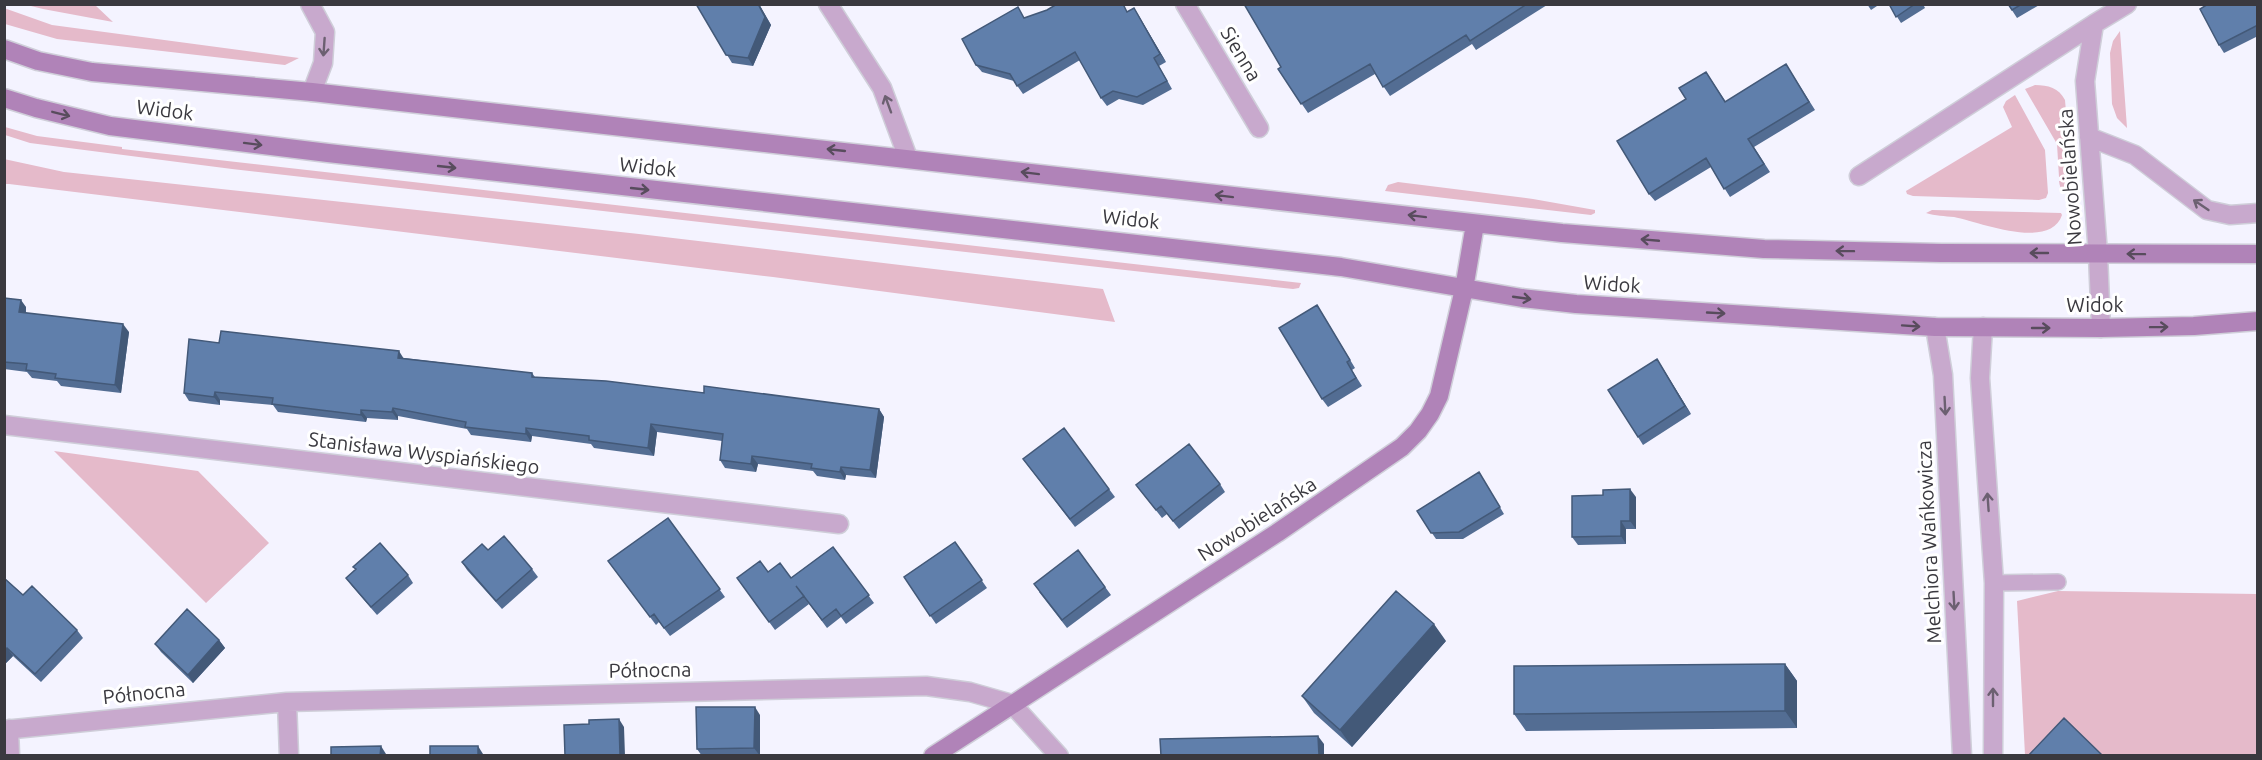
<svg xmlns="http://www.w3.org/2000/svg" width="2262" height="760" viewBox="0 0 2262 760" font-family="Ubuntu,sans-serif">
  <rect width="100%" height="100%" fill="#f4f3ff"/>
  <path fill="#e5baca" d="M 27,5 L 95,5 L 113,22 L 43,9 Z
    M 4,8 L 52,25 L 299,58 L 285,65 L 57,39 L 5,24 Z
    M 2120,31 L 2127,128 L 2117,118 L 2112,104 L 2110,53 L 2113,41 Z
    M 2035,85 C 2048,85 2059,88 2065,100 L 2073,195 C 2064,195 2060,190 2059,181 L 2062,181 L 2062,177 L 2059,177 L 2057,144 L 2025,89 Z
    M 2015,95 L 2045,150 L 2048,193 L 2046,198 L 2039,200 L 1913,196 L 1907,194 L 1906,191 L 2012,127 L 2003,107 L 2006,101 Z
    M 5,127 L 37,136 L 122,147 L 122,149 L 1301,283 L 1299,288 L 1293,289 L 232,169 L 30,143 L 5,135 Z
    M 4,159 L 64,172 L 639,234 L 1103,289 L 1115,322 L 773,277 L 9,184 L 5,184 Z
    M 1398,182 L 1533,199 L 1595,210 L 1595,213 L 1591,215 L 1385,191 L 1388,185 Z
    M 1932,210 L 2061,213 L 2062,215 C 2050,251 1979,222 1954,217 C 1945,216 1935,216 1926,213 Z
    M 54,451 L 198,471 L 269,543 L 206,603 Z
    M 2058,591 L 2257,594 L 2257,755 L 2025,755 L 2017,601 Z"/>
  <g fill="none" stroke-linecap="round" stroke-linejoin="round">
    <g stroke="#cfced9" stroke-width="18">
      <path id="lane" d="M 1994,583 L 2058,582"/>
    </g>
    <g stroke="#cfced9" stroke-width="21">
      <path id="street" d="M 310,4 L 325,32 L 323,63 L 312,92
        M 828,4 L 882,88 L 908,158
        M 1185,4 L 1259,128
        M 2089,137 L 2135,155 L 2207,210 L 2230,215 L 2258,213
        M 1859,176 L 2094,24
        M 1935,327 L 1943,375 L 1962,756
        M 1983,327 L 1980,378 L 1994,583 L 1993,756
        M 2101,328 L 2098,254 L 2085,81 L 2094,24 L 2127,4
        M 4,425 L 839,524
        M 287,702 L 289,756
        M 9,729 L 10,756
        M 4,730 L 287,702 L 926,686 L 970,692 L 1012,704 L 1059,756"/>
    </g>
    <g stroke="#cfced9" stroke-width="21">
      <path id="secondary" d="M 4,49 L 38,61 L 92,72 L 312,92 L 1562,233 L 1764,249 L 1941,253 L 2258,254
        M 4,98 L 36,108 L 110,126 L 328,153 L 1341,267 L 1522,298 L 1576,304 L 1935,327 L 2101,328 L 2194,326 L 2258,321
        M 933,756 L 1277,533 L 1402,447 L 1418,431 L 1430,414 L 1439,396 L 1464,289 L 1475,224"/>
    </g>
    <use href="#lane" stroke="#c8a9cd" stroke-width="15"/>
    <use href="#street" stroke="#c8a9cd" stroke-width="18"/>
    <use href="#secondary" stroke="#b083b8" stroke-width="18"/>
  </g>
  <path fill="#536d93" d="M 696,4 L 759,4 L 771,25 L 753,66 L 732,63 Z
    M 1244,4 L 1547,4 L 1547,5 L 1476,50 L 1472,44 L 1390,96 L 1375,74 L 1308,113 L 1278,69 L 1281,67 Z
    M 1867,4 L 1880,4 L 1871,10 Z
    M 1889,4 L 1923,4 L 1925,8 L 1901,23 Z
    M 2008,4 L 2041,4 L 2017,18 Z
    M 2258,4 L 2258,36 L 2224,53 L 2219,45 Z
    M 1134,8 L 1166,62 L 1159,66 L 1172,89 L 1143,105 L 1119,99 L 1107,106 L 1101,98 L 1080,60 L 1023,94 L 1014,81 L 982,72 L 976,65 L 1025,18 L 1128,12 Z
    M 1786,64 L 1815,110 L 1754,147 L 1770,172 L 1730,197 L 1711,167 L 1655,201 L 1649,194 L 1686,99 L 1706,72 L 1726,102 Z
    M 4,298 L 26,307 L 26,313 L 129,332 L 121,393 L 61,386 L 57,381 L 32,378 L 27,372 L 4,369 Z
    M 1322,313 L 1355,368 L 1352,370 L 1362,386 L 1328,407 L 1322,399 Z
    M 219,343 L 404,358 L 532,373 L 535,377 L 879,409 L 884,417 L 876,478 L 846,475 L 845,480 L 817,476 L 813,471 L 758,464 L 756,472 L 725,468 L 720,460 L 722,441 L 657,432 L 654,456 L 594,448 L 591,444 L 532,436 L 531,442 L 471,435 L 467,429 L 398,416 L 398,420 L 367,418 L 366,422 L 278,412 L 273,405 L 220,400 L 220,405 L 189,401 L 184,393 Z
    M 1662,367 L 1691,414 L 1643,445 L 1638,437 Z
    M 1023,459 L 1109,489 L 1115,497 L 1075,527 Z
    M 1479,472 L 1504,514 L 1463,539 L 1436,539 L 1417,511 Z
    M 1220,484 L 1225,492 L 1179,529 L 1167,514 L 1162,518 L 1136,485 Z
    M 1636,497 L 1636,529 L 1626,529 L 1626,544 L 1578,545 L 1572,537 Z
    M 668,518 L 725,597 L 670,636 L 659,622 L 656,625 L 608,561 Z
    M 955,542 L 987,588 L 936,624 L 904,577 Z
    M 833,547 L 874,603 L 846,624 L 841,617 L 827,628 L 807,601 L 809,604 L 775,630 L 737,578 L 768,572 L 791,578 Z
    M 488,550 L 532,569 L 538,577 L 502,609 L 467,570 L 462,562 Z
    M 1078,550 L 1111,595 L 1067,628 L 1039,592 Z
    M 353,567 L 408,575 L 413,583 L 377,615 L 352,586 L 346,578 L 356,570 Z
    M 4,578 L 23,595 L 77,630 L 83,638 L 41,682 L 13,656 L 6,663 L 4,662 Z
    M 219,640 L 225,648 L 193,683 L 161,652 L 155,644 Z
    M 1446,641 L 1352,747 L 1314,713 L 1302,696 Z
    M 1785,664 L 1797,681 L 1797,728 L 1526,731 L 1514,714 Z
    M 760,715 L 760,756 L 702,756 L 697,749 Z"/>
  <path fill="#435978" d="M 758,4 L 759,4 L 771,25 L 753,66 L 748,58 Z
    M 1134,8 L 1139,16 L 1166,62 L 1160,54 Z
    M 21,300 L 26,307 L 25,320 L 19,312 Z
    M 123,324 L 129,332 L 121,393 L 115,385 Z
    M 399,351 L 404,359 L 398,358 Z
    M 1657,359 L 1662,367 L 1691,414 L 1685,406 Z
    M 215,392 L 220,400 L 220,405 L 214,397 Z
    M 393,408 L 398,416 L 398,420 L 392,412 Z
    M 879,409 L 884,417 L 876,478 L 870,470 Z
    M 361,410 L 367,418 L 366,422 L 361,415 Z
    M 651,424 L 657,432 L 654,456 L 648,448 Z
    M 526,428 L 532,436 L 531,442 L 526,434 Z
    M 752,456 L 758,464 L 756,472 L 751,464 Z
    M 841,467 L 846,475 L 845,480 L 840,472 Z
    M 1630,489 L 1636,497 L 1636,529 L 1630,521 Z
    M 1621,521 L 1626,529 L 1626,544 L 1621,536 Z
    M 1434,624 L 1446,641 L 1352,747 L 1340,730 Z
    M 219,640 L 225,648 L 193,683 L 188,675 Z
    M 7,648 L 13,656 L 6,663 L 4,661 L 4,651 Z
    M 1785,664 L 1797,681 L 1797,728 L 1785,711 Z
    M 755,707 L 760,715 L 760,756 L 754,748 Z
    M 619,719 L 624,727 L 625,756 L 620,756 Z
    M 1318,736 L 1324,744 L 1324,756 L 1319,756 Z
    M 381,746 L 386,754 L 386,756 L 380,756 Z
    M 478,746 L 483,754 L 483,756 L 478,756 Z"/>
  <path fill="#607fab" stroke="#435978" stroke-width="1.5" d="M 696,4 L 758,4 L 765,17 L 748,58 L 726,55 Z
    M 1057,4 L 1123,4 L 1127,12 L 1134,8 L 1160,54 L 1154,58 L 1167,81 L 1137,97 L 1113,91 L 1101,98 L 1075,52 L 1017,86 L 1010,74 L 976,65 L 962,39 L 1018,7 L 1024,18 L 1047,10 Z
    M 1244,4 L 1527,4 L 1470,41 L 1466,35 L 1383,87 L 1370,64 L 1301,104 L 1278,69 L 1281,67 Z
    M 1889,4 L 1915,4 L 1896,17 Z
    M 2008,4 L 2022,4 L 2012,10 Z
    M 2208,4 L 2258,4 L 2258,25 L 2219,45 L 2200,9 Z
    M 1786,64 L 1809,102 L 1748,139 L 1764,164 L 1724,189 L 1706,158 L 1649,194 L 1617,141 L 1686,99 L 1679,88 L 1706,72 L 1725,102 Z
    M 4,298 L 21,300 L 19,312 L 123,324 L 115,385 L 55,378 L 56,374 L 26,370 L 27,364 L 4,362 Z
    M 1317,305 L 1350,360 L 1347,362 L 1356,378 L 1322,399 L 1279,328 Z
    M 221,331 L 399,351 L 398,358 L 532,373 L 532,377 L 606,381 L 704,393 L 704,386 L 879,409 L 870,470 L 841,467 L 840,472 L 811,468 L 812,464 L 752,456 L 751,464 L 720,460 L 723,434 L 651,424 L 648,448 L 589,440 L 589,436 L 526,428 L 526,434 L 465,427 L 466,422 L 393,408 L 392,412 L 361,410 L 361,415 L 272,404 L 273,398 L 215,392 L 214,397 L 184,393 L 189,339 L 219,343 Z
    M 1657,359 L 1685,406 L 1638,437 L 1608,390 Z
    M 1064,428 L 1109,489 L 1070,519 L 1023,459 Z
    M 1189,444 L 1220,484 L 1173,521 L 1161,506 L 1156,510 L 1136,485 Z
    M 1479,472 L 1500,507 L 1459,532 L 1431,533 L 1417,511 Z
    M 1630,489 L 1630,521 L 1621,521 L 1621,536 L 1572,537 L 1572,496 L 1603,495 L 1603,490 Z
    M 668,518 L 720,589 L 664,628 L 654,614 L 650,617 L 608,561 Z
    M 504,536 L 532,569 L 496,601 L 462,562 L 482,544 L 488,550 Z
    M 955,542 L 982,580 L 930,616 L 904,577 Z
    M 380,543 L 408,575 L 371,607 L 346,578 L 356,569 L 353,567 Z
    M 833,547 L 869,595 L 841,616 L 836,609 L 822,620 L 796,586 L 804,596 L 769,622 L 737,578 L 760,561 L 768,572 L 780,563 L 791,578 Z
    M 1078,550 L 1105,587 L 1062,620 L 1034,584 Z
    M 4,578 L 23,595 L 32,586 L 77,630 L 35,674 L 7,648 L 4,651 Z
    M 1396,591 L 1434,624 L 1340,730 L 1302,696 Z
    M 187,609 L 219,640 L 188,675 L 155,644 Z
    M 1785,664 L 1785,711 L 1514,714 L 1514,666 Z
    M 696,707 L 755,707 L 754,748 L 697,749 Z
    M 2064,718 L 2103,756 L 2028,756 Z
    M 619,719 L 620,756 L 565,756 L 564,725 L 589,724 L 589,720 Z
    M 1318,736 L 1319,756 L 1161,756 L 1160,739 Z
    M 381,746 L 380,756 L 331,756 L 331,747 Z
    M 430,746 L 478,746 L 478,756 L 430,756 Z"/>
  <defs><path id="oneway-shaft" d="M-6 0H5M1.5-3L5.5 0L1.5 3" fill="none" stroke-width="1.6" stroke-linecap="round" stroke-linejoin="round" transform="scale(1.5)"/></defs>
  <g stroke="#6c6071">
    <use href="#oneway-shaft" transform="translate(324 47) rotate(94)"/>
    <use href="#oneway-shaft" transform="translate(888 104) rotate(-110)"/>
    <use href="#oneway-shaft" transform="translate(2201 205) rotate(-146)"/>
    <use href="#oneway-shaft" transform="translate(1945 406) rotate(87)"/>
    <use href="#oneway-shaft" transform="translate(1988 502) rotate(-94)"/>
    <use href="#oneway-shaft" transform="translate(1954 601) rotate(87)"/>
    <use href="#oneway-shaft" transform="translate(1993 697) rotate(-90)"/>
  </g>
  <g stroke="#584c5d">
    <use href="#oneway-shaft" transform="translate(61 114) rotate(14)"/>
    <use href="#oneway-shaft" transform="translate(253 144) rotate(7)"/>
    <use href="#oneway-shaft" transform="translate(836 150) rotate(-174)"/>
    <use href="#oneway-shaft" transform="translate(447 167) rotate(6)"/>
    <use href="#oneway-shaft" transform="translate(1030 173) rotate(-173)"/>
    <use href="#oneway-shaft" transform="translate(640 189) rotate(6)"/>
    <use href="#oneway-shaft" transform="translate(1224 196) rotate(-173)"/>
    <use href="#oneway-shaft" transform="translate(1417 216) rotate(-173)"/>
    <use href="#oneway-shaft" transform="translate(1650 240) rotate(-175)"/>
    <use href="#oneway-shaft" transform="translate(1845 251) rotate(-179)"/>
    <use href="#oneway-shaft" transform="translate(2039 253) rotate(-180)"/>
    <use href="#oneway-shaft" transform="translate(2136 254) rotate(-179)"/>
    <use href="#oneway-shaft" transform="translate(1522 298) rotate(8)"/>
    <use href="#oneway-shaft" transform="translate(1716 313) rotate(3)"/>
    <use href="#oneway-shaft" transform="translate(1911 326) rotate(4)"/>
    <use href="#oneway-shaft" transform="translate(2159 327) rotate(-1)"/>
    <use href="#oneway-shaft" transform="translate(2041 328)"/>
  </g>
  <g text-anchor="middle" stroke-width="6" stroke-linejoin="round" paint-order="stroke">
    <g font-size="20" fill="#3a393f" stroke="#fff">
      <text transform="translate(1241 54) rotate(59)" y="7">Sienna</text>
      <text transform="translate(165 110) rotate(7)" y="7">Widok</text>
      <text transform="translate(648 167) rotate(6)" y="7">Widok</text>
      <text transform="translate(2070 177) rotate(-94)" y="7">Nowobielańska</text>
      <text transform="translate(1131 219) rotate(6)" y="7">Widok</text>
      <text transform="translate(1612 284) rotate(4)" y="7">Widok</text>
      <text x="2095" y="312">Widok</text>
      <text transform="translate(424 453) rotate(7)" y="7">Stanisława Wyspiańskiego</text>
      <text transform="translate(1257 519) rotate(-33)" y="7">Nowobielańska</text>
      <text transform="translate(1929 542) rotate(-93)" y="7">Melchiora Wańkowicza</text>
      <text transform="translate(650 670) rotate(-1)" y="7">Północna</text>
      <text transform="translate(144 693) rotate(-6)" y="7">Północna</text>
    </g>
  </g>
  <rect width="2262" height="760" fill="none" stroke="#3a393f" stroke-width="12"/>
</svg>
